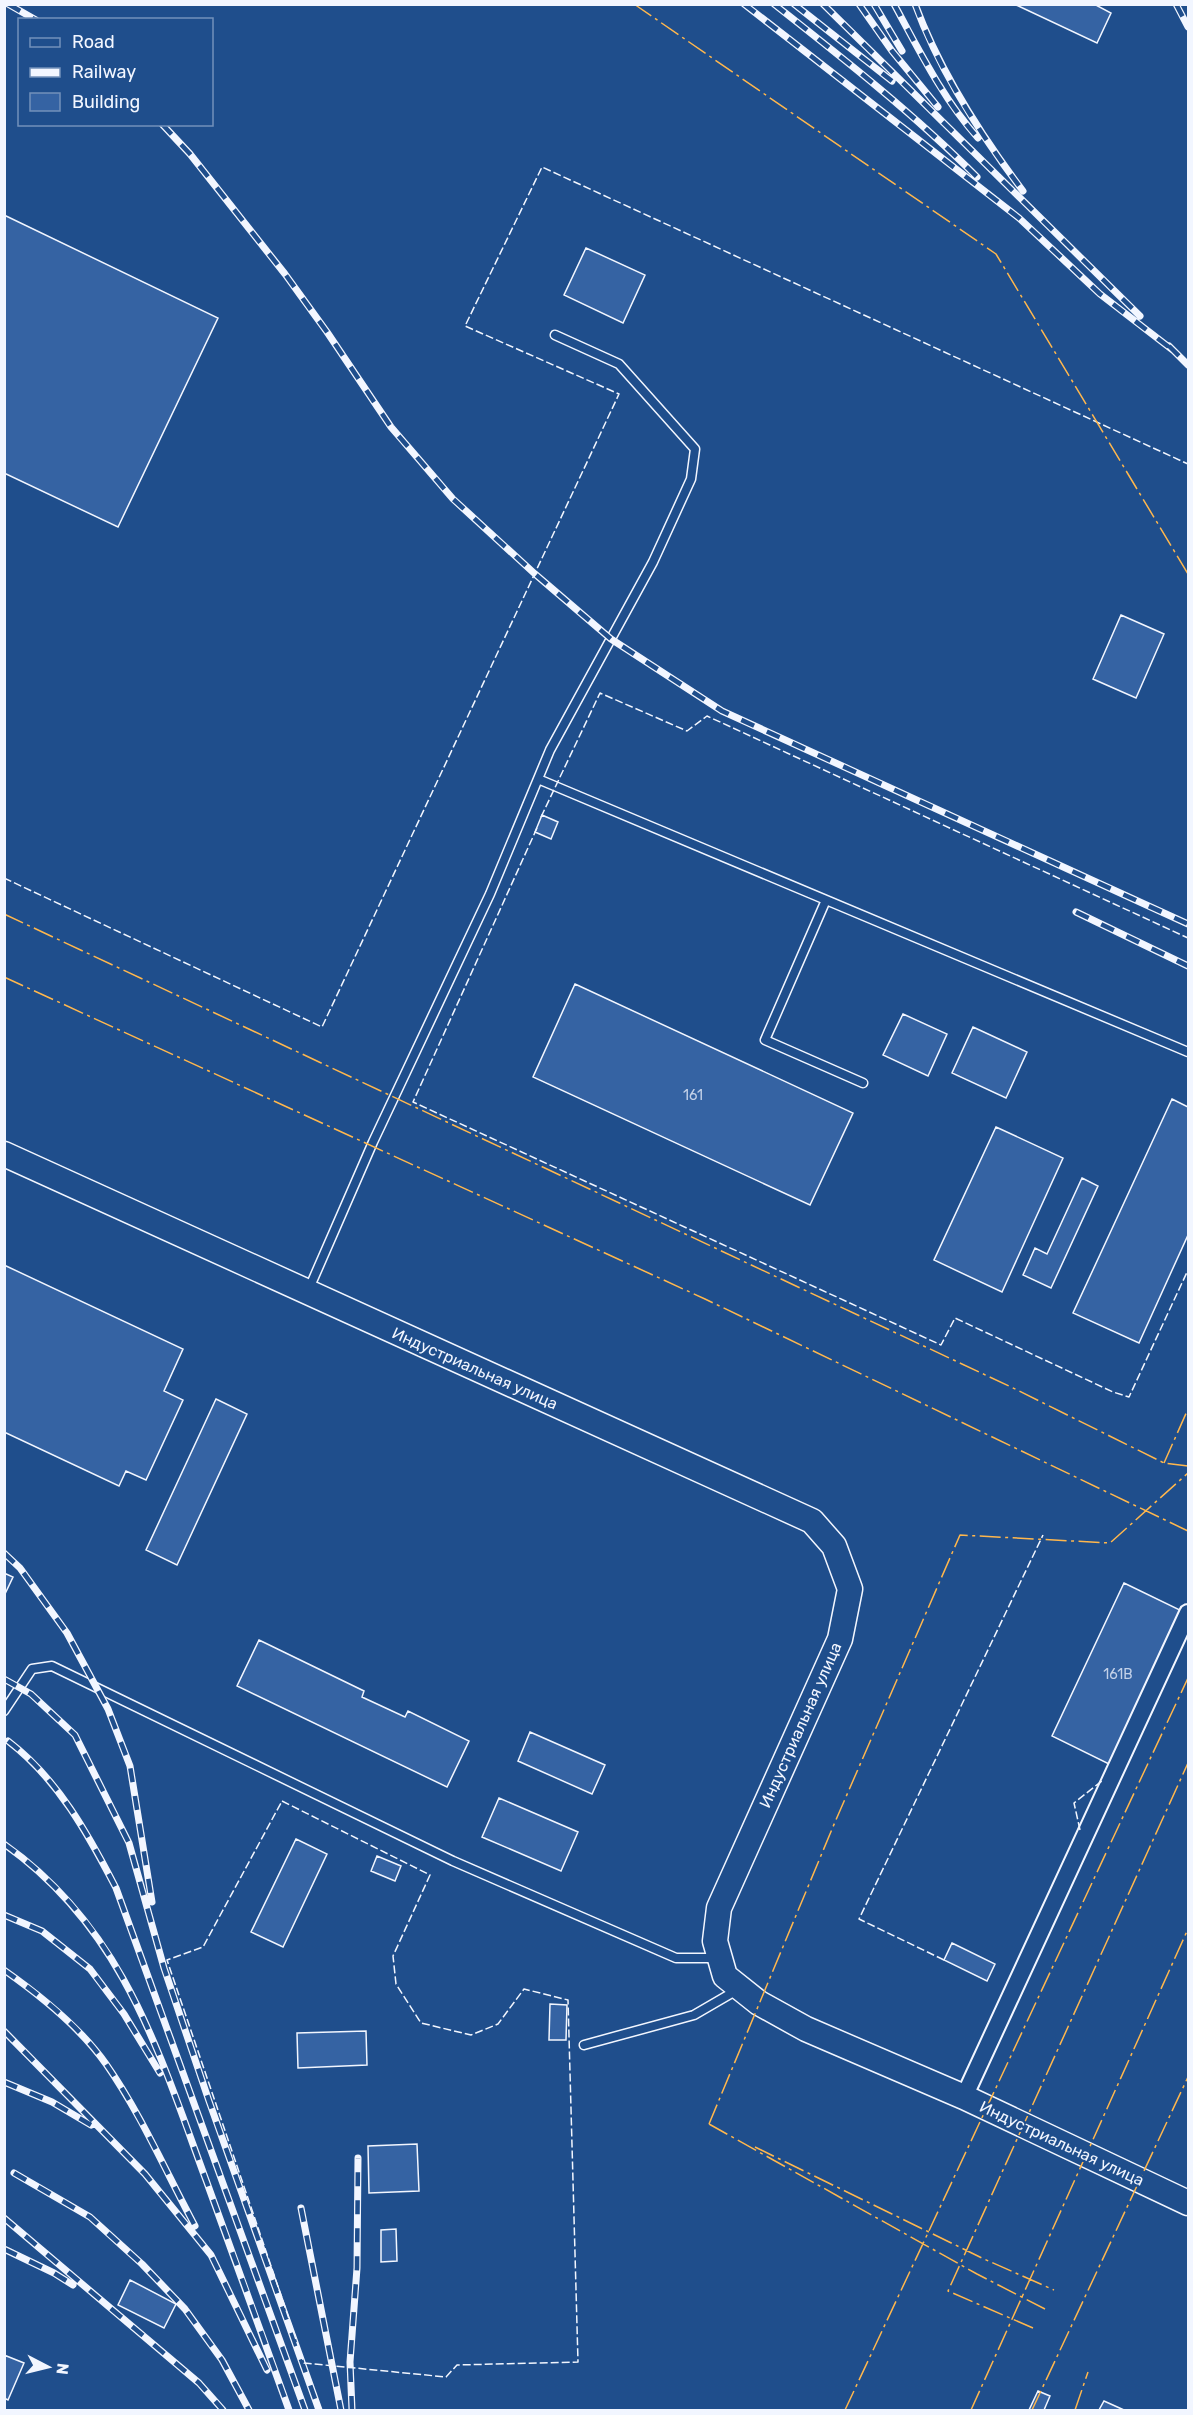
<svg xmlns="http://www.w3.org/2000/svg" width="1193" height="2415" viewBox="0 0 1193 2415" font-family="Rubik,sans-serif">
  <rect width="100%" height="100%" fill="#1f4e8c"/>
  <path fill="#3563a3" stroke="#f2f6ff" stroke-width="1.5" d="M 1014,4 L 1094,4 L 1111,13 L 1097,43 Z
    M 4,215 L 218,318 L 118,527 L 4,473 Z
    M 586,248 L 645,275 L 623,323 L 564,295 Z
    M 1121,615 L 1164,634 L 1136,698 L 1093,679 Z
    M 542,815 L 558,822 L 551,839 L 535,832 Z
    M 575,984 L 853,1113 L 810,1205 L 533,1077 Z
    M 903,1014 L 947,1034 L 928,1076 L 883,1055 Z
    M 973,1027 L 1027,1052 L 1006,1098 L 952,1073 Z
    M 1172,1099 L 1188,1107 L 1188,1235 L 1139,1343 L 1073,1313 Z
    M 996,1127 L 1063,1158 L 1002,1292 L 934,1260 Z
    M 1082,1178 L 1098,1186 L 1051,1288 L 1023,1275 L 1035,1248 L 1047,1254 Z
    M 4,1265 L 183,1349 L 164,1391 L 183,1400 L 146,1480 L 126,1471 L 119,1486 L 4,1432 Z
    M 216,1399 L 247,1414 L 177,1565 L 146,1550 Z
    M 4,1573 L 13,1577 L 4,1596 Z
    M 1124,1583 L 1184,1612 L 1111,1765 L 1052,1736 Z
    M 259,1640 L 364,1691 L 362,1697 L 405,1717 L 408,1711 L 469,1741 L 447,1787 L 237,1686 Z
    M 530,1732 L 605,1765 L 592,1794 L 518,1761 Z
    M 499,1798 L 578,1832 L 561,1871 L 482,1837 Z
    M 296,1839 L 327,1854 L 283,1947 L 251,1932 Z
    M 377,1856 L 401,1866 L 395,1881 L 371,1871 Z
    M 952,1943 L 995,1964 L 987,1981 L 944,1960 Z
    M 550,2004 L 567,2005 L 566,2040 L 549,2040 Z
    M 366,2031 L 367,2065 L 298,2068 L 297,2033 Z
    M 417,2144 L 419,2191 L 369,2193 L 368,2146 Z
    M 396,2229 L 397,2261 L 381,2262 L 381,2230 Z
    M 130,2280 L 176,2304 L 164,2328 L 118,2305 Z
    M 4,2355 L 24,2363 L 8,2400 L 4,2398 Z
    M 1038,2391 L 1050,2396 L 1044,2410 L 1029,2410 Z
    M 1104,2401 L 1124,2410 L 1099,2410 Z"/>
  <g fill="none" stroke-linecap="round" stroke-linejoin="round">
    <g stroke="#f2f6ff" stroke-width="11">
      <path id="lane" d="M 538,779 L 1188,1052
        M 826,900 L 765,1040 L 863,1083
        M 308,1291 L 373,1142 L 490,894 L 550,750 L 653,562 L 691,479 L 695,449 L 619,364 L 555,335
        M 4,1711 L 32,1669 L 52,1666 L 453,1861 L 676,1958 L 716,1958
        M 584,2045 L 694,2015 L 737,1990"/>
    </g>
    <g stroke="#f2f6ff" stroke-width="20">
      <path id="street" d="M 964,2097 L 1188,1613"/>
    </g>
    <g stroke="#f2f6ff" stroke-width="27">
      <path id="secondary" d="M 4,1154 L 812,1521 L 834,1546 L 850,1589 L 840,1639 L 719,1908 L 715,1941 L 725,1976 L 759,2003 L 806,2029 L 964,2097 L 1188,2203"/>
    </g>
    <use href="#lane" stroke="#1f4e8c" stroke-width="8"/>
    <use href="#street" stroke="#1f4e8c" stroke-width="16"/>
    <use href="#secondary" stroke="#1f4e8c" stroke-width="24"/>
    <g stroke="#f2f6ff" stroke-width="7">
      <path id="rail" d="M 8,4 L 36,20
        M 744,4 L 1019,218 L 1100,294 L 1174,351
        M 774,4 C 844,59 914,114 977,177
        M 794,4 L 892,81
        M 823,4 L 1140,316
        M 859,4 L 892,51 L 938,107
        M 874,4 L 902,51
        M 894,4 C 919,50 943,99 978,138
        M 915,4 C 940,72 980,134 1023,191
        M 1176,4 L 1188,27
        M 162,124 L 190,154 L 285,274 L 327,332 L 391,427 L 453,499 L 535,574 L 611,639 L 722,711 L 1188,924
        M 1169,346 L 1188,365
        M 1076,912 L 1188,966
        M 4,1553 L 20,1568 L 67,1633 L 108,1709 L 130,1766 L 152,1902
        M 4,1679 L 31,1694 L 75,1735 L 129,1843 L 164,1968 L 209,2101 L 319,2410
        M 8,1741 C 58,1779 88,1834 116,1888 L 305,2410
        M 4,1844 C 123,1928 158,2050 206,2180 C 234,2257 262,2334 289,2410
        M 4,1915 L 42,1931 L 90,1969 L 124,2014 L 160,2073
        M 4,1970 C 41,1996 80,2027 106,2064 C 141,2114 166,2172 195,2226
        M 4,2031 L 145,2174 L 211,2255 L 267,2370
        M 4,2082 L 52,2102 L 91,2125
        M 14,2173 L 90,2217 L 142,2264 L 185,2309 L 222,2360 L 249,2410
        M 301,2208 L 341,2410
        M 4,2218 L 199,2383 L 223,2410
        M 4,2249 L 54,2273 L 73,2285
        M 352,2410 L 350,2362 L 357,2268 L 358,2158"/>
    </g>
    <use href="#rail" stroke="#1f4e8c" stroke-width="4.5" stroke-dasharray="14" stroke-linecap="butt"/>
    <path stroke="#f2f6ff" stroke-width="1.5" stroke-dasharray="8 3" stroke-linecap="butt" d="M 541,817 L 600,693 L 687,731 L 707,716 L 1188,938
      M 537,828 L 413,1102 L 941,1345 L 955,1318 L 1113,1392 L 1129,1397 L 1188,1270
      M 4,878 L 322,1027 L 619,394 L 465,326 L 542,167 L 1188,464
      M 282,1801 L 430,1875 L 393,1956 L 396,1984 L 421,2023 L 471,2035 L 498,2024 L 524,1989 L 568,2000 L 578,2362 L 457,2365 L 446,2377 L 304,2363 L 167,1960 L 203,1947 Z
      M 1080,1830 L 1074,1803 L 1103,1780
      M 944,1960 L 859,1919 L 1043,1535"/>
    <path stroke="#ffb74d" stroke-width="1.5" stroke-dasharray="21 4.5 3 4.5" stroke-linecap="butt" d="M 634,4 L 996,254 L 1188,574
      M 4,914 L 1011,1387 L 1164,1463 L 1188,1466
      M 4,977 L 705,1299 L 1188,1531
      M 1164,1463 L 1188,1409
      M 709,2124 L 835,1822 L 960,1535 L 1110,1543 L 1188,1473
      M 709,2124 L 977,2274 L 1045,2309
      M 755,2147 L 984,2259 L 1054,2290
      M 1033,2328 L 948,2291 L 1188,1763
      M 845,2410 L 1188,1678
      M 971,2410 L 1188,1929
      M 1032,2410 L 1188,2077
      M 1075,2410 L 1088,2372"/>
  </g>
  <g text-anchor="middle" stroke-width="4.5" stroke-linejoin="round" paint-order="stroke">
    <g font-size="14" fill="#c3d1e8">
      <text x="693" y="1100">161</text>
      <text x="1118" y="1679">161В</text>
    </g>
    <g font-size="16" fill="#f2f6ff" stroke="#1f4e8c">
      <text transform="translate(475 1368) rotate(24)" y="6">Индустриальная улица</text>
      <text transform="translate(800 1725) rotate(-66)" y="6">Индустриальная улица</text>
      <text transform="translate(1062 2143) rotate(25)" y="6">Индустриальная улица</text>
    </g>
  </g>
  <rect width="1193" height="2415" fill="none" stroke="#f2f6ff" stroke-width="12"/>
  <rect x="18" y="18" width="195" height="108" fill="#1f4e8c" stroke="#7391ba" stroke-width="1.5"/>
  <rect x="30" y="38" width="30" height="9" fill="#1f4e8c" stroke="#7391ba" stroke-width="1.5"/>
  <text x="72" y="48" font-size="18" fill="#f2f6ff">Road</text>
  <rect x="30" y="68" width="30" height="9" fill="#f2f6ff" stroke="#7391ba" stroke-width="1.5"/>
  <text x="72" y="78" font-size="18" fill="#f2f6ff">Railway</text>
  <rect x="30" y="93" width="30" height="18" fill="#3563a3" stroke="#7391ba" stroke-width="1.5"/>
  <text x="72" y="108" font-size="18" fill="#f2f6ff">Building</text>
  <g transform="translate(48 2367) rotate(97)" stroke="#1f4e8c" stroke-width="4.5" paint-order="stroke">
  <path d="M0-4.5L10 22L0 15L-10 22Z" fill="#f2f6ff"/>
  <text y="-9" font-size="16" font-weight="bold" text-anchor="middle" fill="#f2f6ff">N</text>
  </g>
</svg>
